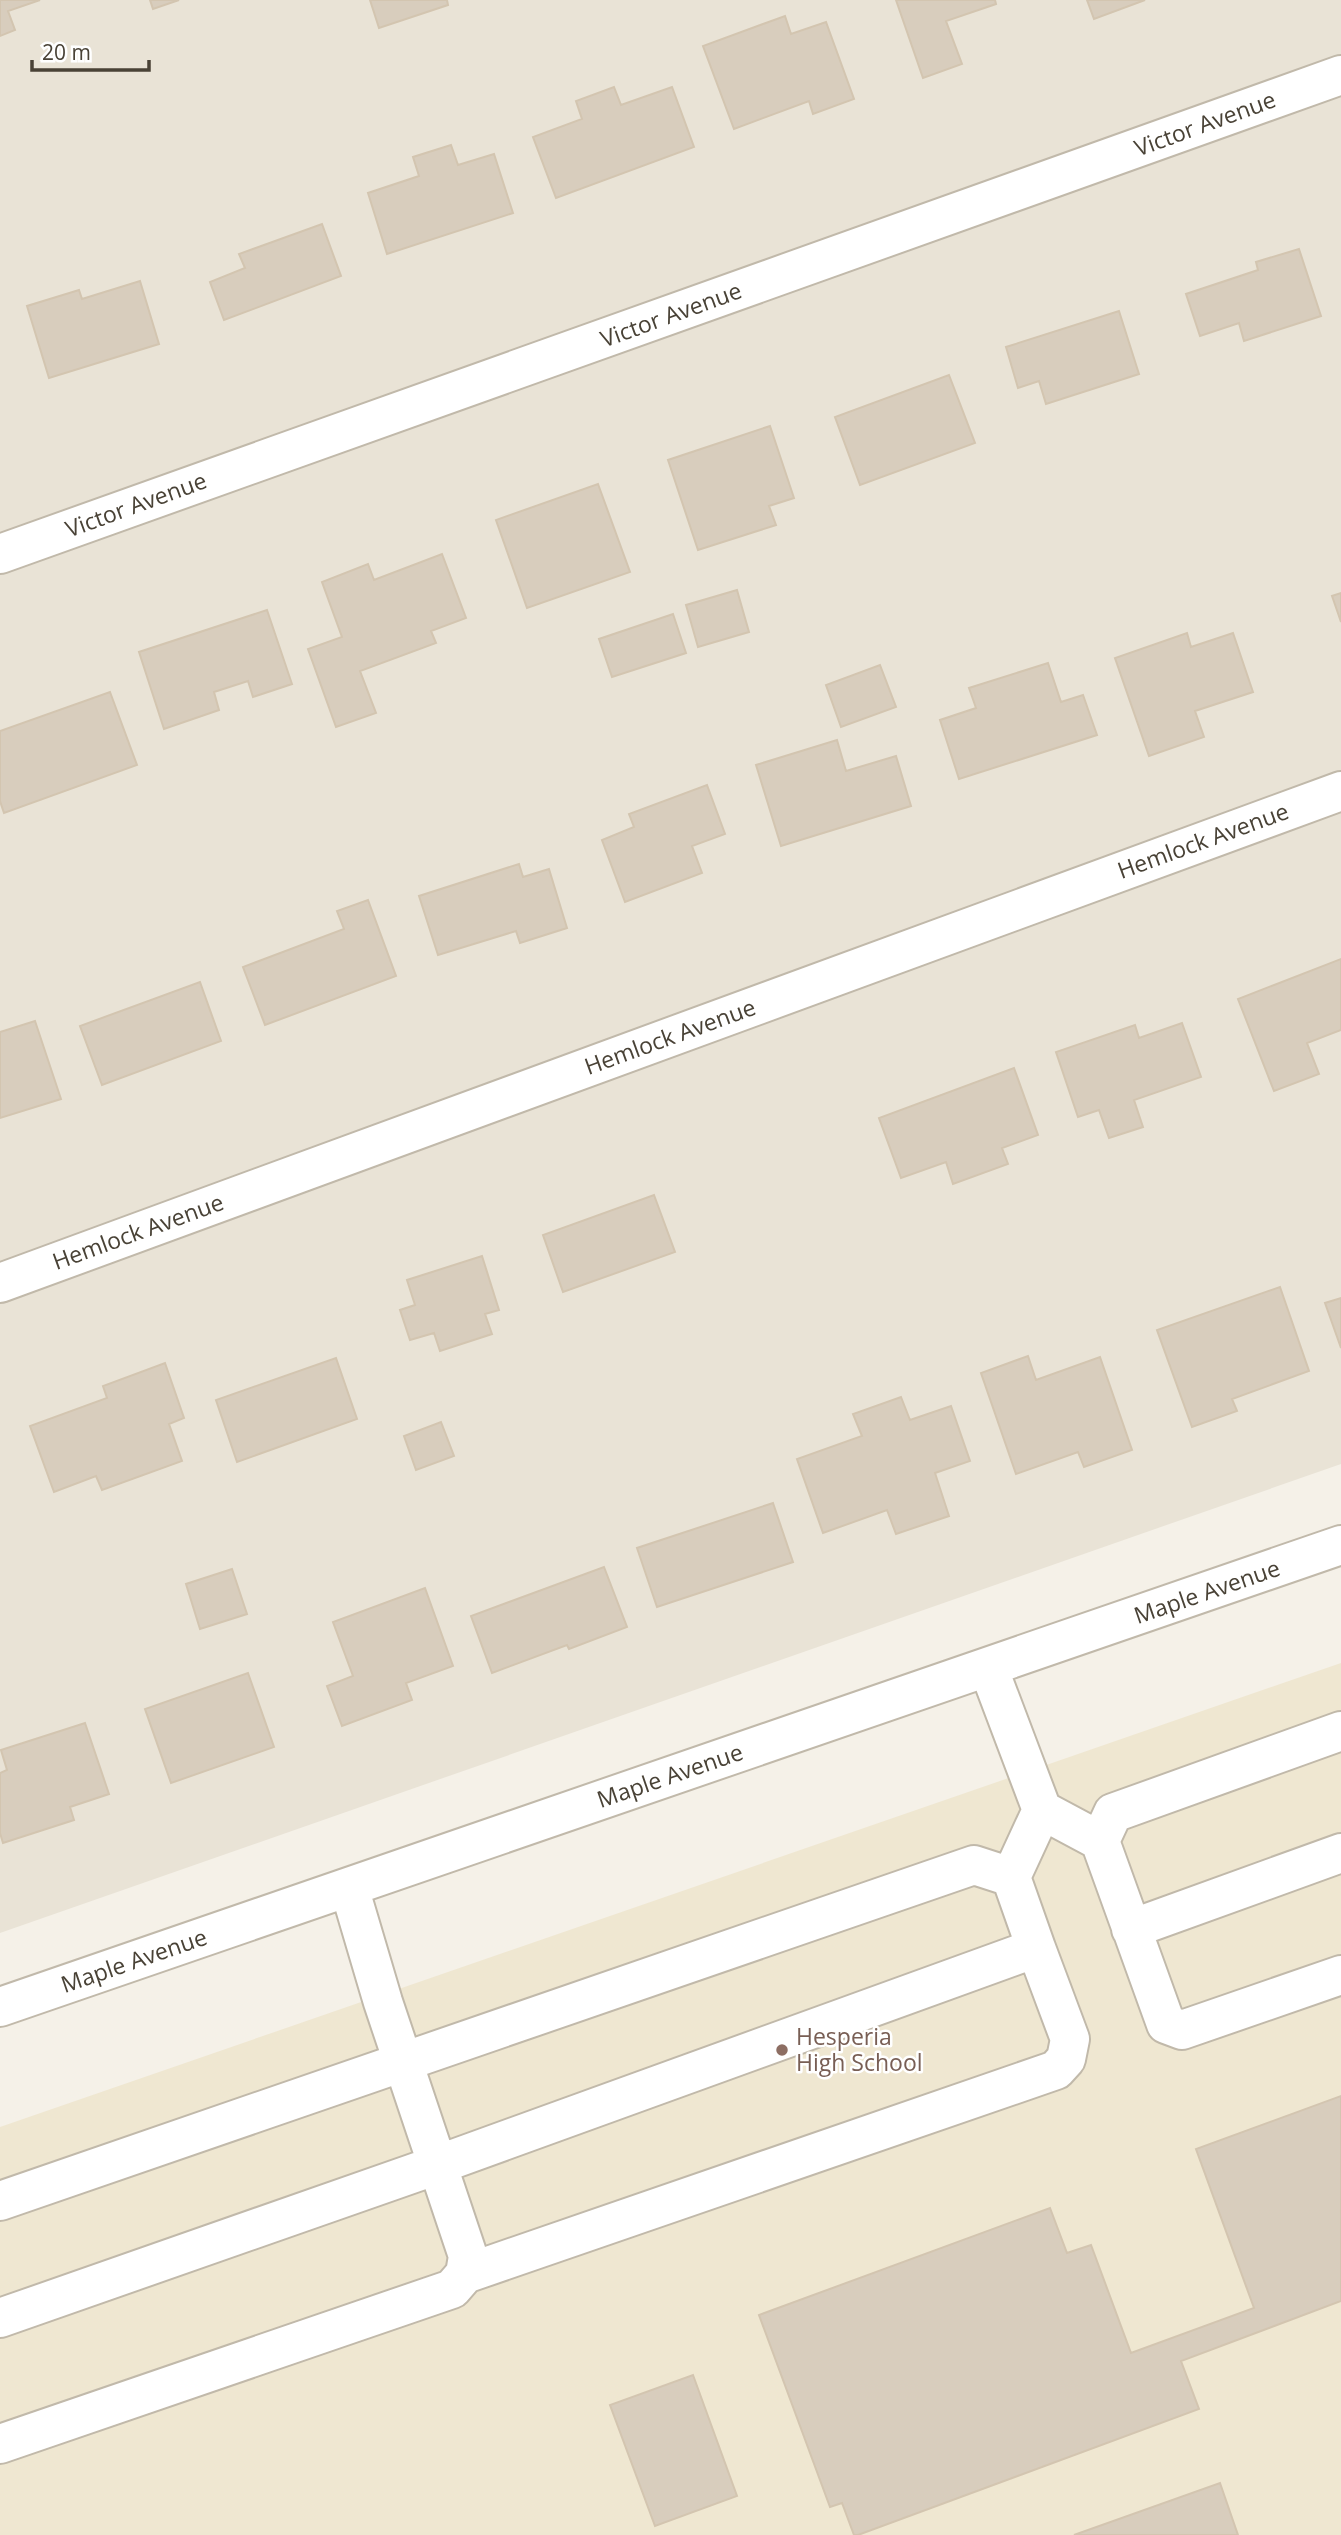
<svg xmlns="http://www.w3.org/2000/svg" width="1341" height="2535" viewBox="0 0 1341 2535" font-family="'Open Sans',sans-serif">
  <rect width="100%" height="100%" fill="#f5f1e8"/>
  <path fill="#e9e3d6" d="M 0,0 L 1341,0 L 1341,1464 L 0,1933 Z"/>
  <path fill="#efe7d1" d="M 1341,1663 L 1341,2535 L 0,2535 L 0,2127 Z"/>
  <path fill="#d8cdbd" stroke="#d3c5b0" stroke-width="2" d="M 0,0 L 40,0 L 8,11 L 15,30 L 0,36 Z
    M 150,0 L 179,0 L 153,9 Z
    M 370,0 L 447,0 L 448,5 L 379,28 Z
    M 896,0 L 995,0 L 996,4 L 946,21 L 962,64 L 923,78 Z
    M 1087,0 L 1145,0 L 1094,19 Z
    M 785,16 L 791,34 L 826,22 L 854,99 L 813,114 L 809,101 L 734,129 L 703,46 Z
    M 614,87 L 621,105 L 672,87 L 694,147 L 556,198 L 533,137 L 582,119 L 576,101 Z
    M 451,145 L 458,165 L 494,154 L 513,213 L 387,254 L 368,193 L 419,176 L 413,157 Z
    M 322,224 L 341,276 L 224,320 L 210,282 L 245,268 L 239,254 Z
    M 1299,249 L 1321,316 L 1244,341 L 1239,323 L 1200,336 L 1186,294 L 1258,270 L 1256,262 Z
    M 140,281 L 159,344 L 49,378 L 27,306 L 79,290 L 82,299 Z
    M 1119,311 L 1139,374 L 1046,404 L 1039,381 L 1018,388 L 1006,347 Z
    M 949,375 L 975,443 L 860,485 L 835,417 Z
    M 770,426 L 794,498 L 769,506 L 776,525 L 698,550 L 668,460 Z
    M 598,484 L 630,572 L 527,608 L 496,520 Z
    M 442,554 L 466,618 L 431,631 L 436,643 L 360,671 L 376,713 L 336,727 L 308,649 L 342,637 L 322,582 L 368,564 L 374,580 Z
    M 737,590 L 749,632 L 698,647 L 686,605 Z
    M 1341,593 L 1341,622 L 1332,596 Z
    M 267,610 L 292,684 L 253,697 L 248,681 L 214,692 L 219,710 L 164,729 L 139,652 Z
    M 673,614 L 686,653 L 612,677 L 599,639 Z
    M 1187,633 L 1191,647 L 1233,633 L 1253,692 L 1195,711 L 1204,737 L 1149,756 L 1115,658 Z
    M 1048,663 L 1061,702 L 1083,695 L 1097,735 L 959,779 L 940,720 L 976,708 L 969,688 Z
    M 880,665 L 896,707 L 841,727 L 826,685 Z
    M 110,692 L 137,765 L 4,813 L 0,801 L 0,731 Z
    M 837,740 L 846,771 L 896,756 L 911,806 L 781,846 L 756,765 Z
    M 707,785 L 725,834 L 692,846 L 702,873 L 625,902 L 602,840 L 634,827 L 629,814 Z
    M 519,864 L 523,877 L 549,869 L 567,928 L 520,943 L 516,931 L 438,955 L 419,896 Z
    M 368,900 L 396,976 L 265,1025 L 243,967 L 344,929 L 337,911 Z
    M 1341,959 L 1341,1030 L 1307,1043 L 1319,1074 L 1274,1091 L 1238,999 Z
    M 200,982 L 221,1041 L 102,1085 L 80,1026 Z
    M 35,1021 L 61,1099 L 0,1118 L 0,1032 Z
    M 1182,1023 L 1201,1077 L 1134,1100 L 1143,1127 L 1109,1138 L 1099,1110 L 1078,1117 L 1056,1052 L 1135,1025 L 1139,1038 Z
    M 1014,1068 L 1038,1135 L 1002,1148 L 1008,1164 L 953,1184 L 946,1162 L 901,1178 L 879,1118 Z
    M 654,1195 L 675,1252 L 563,1292 L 543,1235 Z
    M 482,1256 L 499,1310 L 485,1314 L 492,1334 L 440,1351 L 434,1333 L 410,1340 L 400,1310 L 415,1305 L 407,1280 Z
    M 1280,1287 L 1309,1371 L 1232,1399 L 1237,1411 L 1192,1427 L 1157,1330 Z
    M 1341,1298 L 1341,1348 L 1325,1303 Z
    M 1028,1356 L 1036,1380 L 1100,1357 L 1132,1450 L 1084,1467 L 1078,1452 L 1016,1474 L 981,1373 Z
    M 336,1358 L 357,1419 L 237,1462 L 216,1400 Z
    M 165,1363 L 184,1418 L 169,1424 L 182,1461 L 102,1490 L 96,1476 L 54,1492 L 30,1426 L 107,1398 L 103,1386 Z
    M 901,1397 L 910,1420 L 951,1406 L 970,1461 L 935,1473 L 949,1516 L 896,1534 L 887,1510 L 823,1533 L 797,1459 L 862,1436 L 853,1414 Z
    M 441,1422 L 454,1456 L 416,1470 L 404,1436 Z
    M 773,1503 L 793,1562 L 657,1607 L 637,1548 Z
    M 604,1567 L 627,1627 L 569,1649 L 567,1645 L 492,1673 L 471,1616 Z
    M 232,1569 L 247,1614 L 200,1629 L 186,1584 Z
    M 425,1588 L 453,1666 L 406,1683 L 412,1700 L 342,1726 L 327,1686 L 353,1676 L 333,1622 Z
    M 248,1673 L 274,1747 L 171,1783 L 145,1709 Z
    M 85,1723 L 109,1794 L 70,1807 L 74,1820 L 3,1843 L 0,1833 L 0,1773 L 7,1770 L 1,1750 Z
    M 1341,2096 L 1341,2301 L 1181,2361 L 1199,2409 L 858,2535 L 854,2535 L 842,2503 L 830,2507 L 759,2315 L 1050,2208 L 1067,2253 L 1091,2245 L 1131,2353 L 1254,2308 L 1196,2149 Z
    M 693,2375 L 737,2496 L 655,2526 L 610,2405 Z
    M 1220,2483 L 1238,2535 L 1074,2535 Z"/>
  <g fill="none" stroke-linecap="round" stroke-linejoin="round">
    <g stroke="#c1b9aa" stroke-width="42">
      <path id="minor" d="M 0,554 L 1341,75
        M 0,1283 L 1341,791
        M 988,1667 L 1042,1810 L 1100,1841 L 1166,2024 L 1182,2030 L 1341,1975
        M 1100,1841 L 1113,1813 L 1341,1731
        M 1131,1929 L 1341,1853
        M 0,2007 L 1341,1545
        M 0,2201 L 974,1865 L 1011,1877
        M 465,2274 L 1056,2070 L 1066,2059 L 1070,2039 L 1036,1948
        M 0,2318 L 437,2165 L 1036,1948 L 1011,1877 L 1042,1810
        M 0,2444 L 452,2289 L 465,2274 L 468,2256 L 383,2002 L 349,1887"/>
    </g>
    <use href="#minor" stroke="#fff" stroke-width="38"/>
  </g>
  <circle fill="#8d6e63" stroke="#fff" stroke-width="2.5" cx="782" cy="2050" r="7"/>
  <g text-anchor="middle" stroke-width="5" stroke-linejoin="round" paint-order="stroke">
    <g font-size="23" fill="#494236" stroke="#fff">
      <text transform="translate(1205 124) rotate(-20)" y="8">Victor Avenue</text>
      <text transform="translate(671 315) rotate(-20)" y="8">Victor Avenue</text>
      <text transform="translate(136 505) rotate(-20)" y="8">Victor Avenue</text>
      <text transform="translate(1203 841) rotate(-20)" y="8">Hemlock Avenue</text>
      <text transform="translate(670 1037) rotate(-20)" y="8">Hemlock Avenue</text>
      <text transform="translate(138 1232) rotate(-20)" y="8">Hemlock Avenue</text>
      <text transform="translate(1207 1592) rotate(-19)" y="8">Maple Avenue</text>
      <text transform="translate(670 1776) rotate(-19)" y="8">Maple Avenue</text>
      <text transform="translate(134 1961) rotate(-19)" y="8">Maple Avenue</text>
    </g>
    <g font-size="23" fill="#785e54" stroke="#fff" text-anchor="start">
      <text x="796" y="2045">Hesperia<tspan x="796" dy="26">High School</tspan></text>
    </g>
  </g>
  <path d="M32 60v10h117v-10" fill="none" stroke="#494236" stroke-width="3.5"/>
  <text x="42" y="60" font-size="21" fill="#494236" stroke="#ffffff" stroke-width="5" paint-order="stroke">20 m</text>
</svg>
